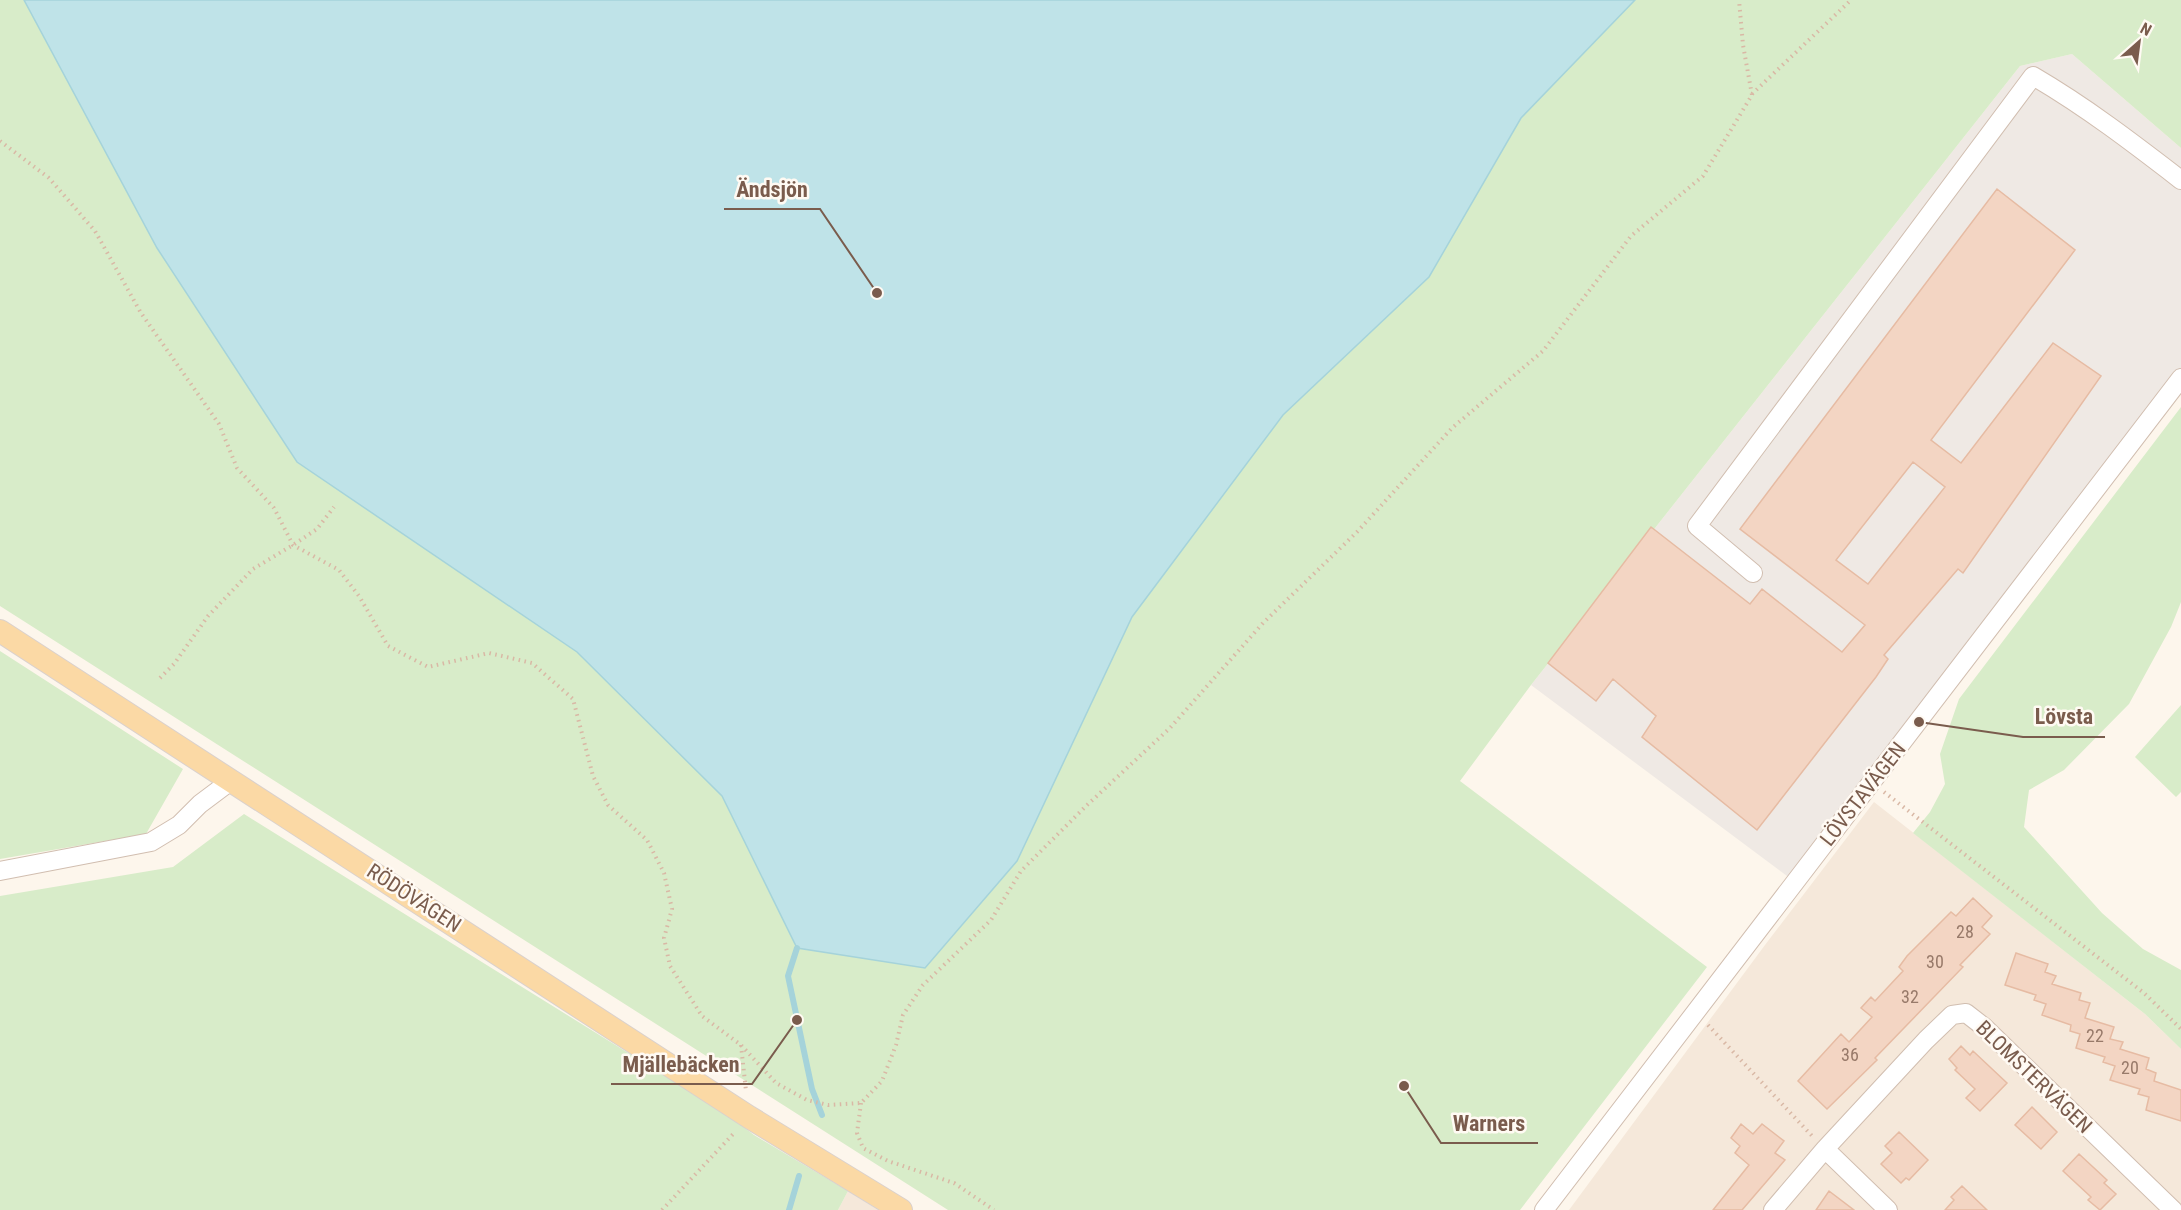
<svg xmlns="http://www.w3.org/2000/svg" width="2181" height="1210" viewBox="0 0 2181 1210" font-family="'Roboto Condensed',sans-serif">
  <rect width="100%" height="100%" fill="#fdf6ec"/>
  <path fill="#f5e8da" d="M 1874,802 L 2145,1014 L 2181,1049 L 2181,1210 L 1569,1210 L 1765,945 Z
    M 848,1191 L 878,1210 L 838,1210 Z"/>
  <path fill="#efe9e4" d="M 2072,54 L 2181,148 L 2181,378 L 1795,882 L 1531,685 L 2020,66 Z"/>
  <path fill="#d8ecc9" d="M 0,0 L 2181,0 L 2181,148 L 2072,54 L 2020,66 L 1531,685 L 1460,781 L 1707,967 L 1520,1210 L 948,1210 L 0,606 Z
    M 2181,407 L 2181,602 L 2171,627 L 2129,704 L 2064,770 L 2029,790 L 2024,827 L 2102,913 L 2143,949 L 2181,970 L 2181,1049 L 2145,1014 L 1913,833 L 1930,812 L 1945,784 L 1940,754 L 1959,699 Z
    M 0,651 L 183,769 L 146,834 L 0,859 Z
    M 2181,705 L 2181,792 L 2176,797 L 2135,757 Z
    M 244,814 L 728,1115 L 754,1135 L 848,1191 L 838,1210 L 0,1210 L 0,896 L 173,867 Z"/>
  <path fill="#bfe3e8" stroke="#a5d3da" stroke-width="1.5" d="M 24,0 L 1635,0 L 1521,118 L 1429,277 L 1283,415 L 1132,617 L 1017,861 L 925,968 L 797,948 L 722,796 L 577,652 L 297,462 L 157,248 Z"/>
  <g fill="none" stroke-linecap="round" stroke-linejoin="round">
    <path stroke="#a5d3da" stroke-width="6" d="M 797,948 L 788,976 L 812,1089 L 822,1115
      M 789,1210 L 799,1176"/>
  </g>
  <path fill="#f3d5c3" stroke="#e6bba3" stroke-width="1.5" fill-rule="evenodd" d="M 1997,189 L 2075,250 L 1931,440 L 1961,463 L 2053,343 L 2101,376 L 1963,573 L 1958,569 L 1884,655 L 1888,659 L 1876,677 L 1757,830 L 1642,737 L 1656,716 L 1613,679 L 1596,701 L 1548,663 L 1651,527 L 1750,604 L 1762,589 L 1842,652 L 1865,625 L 1740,529 ZM 1913,462 L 1945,487 L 1868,584 L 1836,560 Z
    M 1973,898 L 1992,916 L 1982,927 L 1990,934 L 1960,965 L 1963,967 L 1875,1058 L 1877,1060 L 1827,1109 L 1798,1081 L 1841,1034 L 1849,1042 L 1872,1017 L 1861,1008 L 1871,997 L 1875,1001 L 1903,971 L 1899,967 L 1907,956 L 1951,912 L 1956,916 Z
    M 2016,953 L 2048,964 L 2045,972 L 2056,976 L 2052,984 L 2081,993 L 2079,1000 L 2090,1003 L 2085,1018 L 2114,1027 L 2110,1039 L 2123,1042 L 2120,1049 L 2149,1058 L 2146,1069 L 2156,1073 L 2154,1081 L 2181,1090 L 2181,1121 L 2146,1110 L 2149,1097 L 2138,1094 L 2140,1089 L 2110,1080 L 2115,1066 L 2103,1062 L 2105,1057 L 2076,1048 L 2080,1034 L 2070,1031 L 2071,1025 L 2042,1015 L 2046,1004 L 2034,1000 L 2036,995 L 2005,985 Z
    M 1961,1046 L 1970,1055 L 1973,1051 L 2007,1083 L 1980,1111 L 1966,1098 L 1975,1089 L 1955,1070 L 1957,1068 L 1949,1059 Z
    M 2032,1107 L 2057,1132 L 2041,1149 L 2015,1125 Z
    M 1741,1124 L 1753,1134 L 1762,1124 L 1784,1141 L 1775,1153 L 1785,1160 L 1742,1210 L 1713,1210 L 1749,1165 L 1735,1153 L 1740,1146 L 1731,1138 Z
    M 1899,1132 L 1928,1160 L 1909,1180 L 1906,1178 L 1901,1183 L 1881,1164 L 1892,1153 L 1885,1146 Z
    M 2079,1154 L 2107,1180 L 2104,1183 L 2116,1194 L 2100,1210 L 2088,1200 L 2091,1197 L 2063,1171 Z
    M 1962,1186 L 1987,1210 L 1945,1210 L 1954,1200 L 1951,1197 Z
    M 1829,1191 L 1854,1210 L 1816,1210 Z"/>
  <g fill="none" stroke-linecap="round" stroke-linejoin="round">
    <g stroke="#d1beb0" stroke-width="20">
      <path id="minor" d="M 1753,573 L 1697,526 L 2033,76 C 2086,107 2133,143 2181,180
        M 0,871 L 151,842 L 179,825 L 200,804 L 232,780
        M 1825,1149 L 1888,1210
        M 1544,1210 L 2181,378
        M 1773,1210 L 1825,1149 L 1926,1040 L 1952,1015 L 1966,1013 L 1984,1027 L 2173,1210"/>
    </g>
    <g stroke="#dad1cd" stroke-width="24">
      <path id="major" d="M 0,631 L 749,1117 L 901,1210"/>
    </g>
    <path stroke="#d9b8a5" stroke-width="4" stroke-dasharray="1.5 4.5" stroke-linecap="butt" d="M 1752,94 L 1851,0
      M 0,141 L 49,178 L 95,231 L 141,313 L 219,424 L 237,468 L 274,508 L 293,545 L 339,570 L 359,596 L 388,646 L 428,667 L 489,653 L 532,663 L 573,699 L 593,776 L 608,805 L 647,840 L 664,873 L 672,909 L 664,938 L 670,966 L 702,1016 L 741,1045 L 776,1083 L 807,1100 L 828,1105 L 861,1103 L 882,1081 L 896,1045 L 903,1015 L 923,985 L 991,920 L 1021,871 L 1085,807 L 1170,728 L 1263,623 L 1357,532 L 1452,428 L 1543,351 L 1631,236 L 1703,176 L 1752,95 L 1743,45 L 1739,0
      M 160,678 L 174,664 L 208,616 L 253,569 L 293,545 L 317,529 L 334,507
      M 1884,792 L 2144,993 L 2181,1029
      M 1708,1025 L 1814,1138
      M 741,1045 L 746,1091
      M 861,1103 L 857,1133 L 863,1148 L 888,1161 L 954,1183 L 994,1210
      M 662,1210 L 735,1132"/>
    <use href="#minor" stroke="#fff" stroke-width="18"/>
    <use href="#major" stroke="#fbd9a5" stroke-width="22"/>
  </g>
  <g text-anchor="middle" stroke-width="5" stroke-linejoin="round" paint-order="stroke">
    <g font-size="18" fill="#987a6a">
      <text x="1965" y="938">28</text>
      <text x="1935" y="968">30</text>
      <text x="1910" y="1003">32</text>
      <text x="2095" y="1042">22</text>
      <text x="1850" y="1061">36</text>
      <text x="2130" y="1074">20</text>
    </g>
    <g font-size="21" fill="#7a5c4d" stroke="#fffaf3">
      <text transform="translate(1863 794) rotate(-52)" y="7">LÖVSTAVÄGEN</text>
      <text transform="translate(414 898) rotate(33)" y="7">RÖDÖVÄGEN</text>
      <text transform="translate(2034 1077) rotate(44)" y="7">BLOMSTERVÄGEN</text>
    </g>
  </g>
  <path fill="none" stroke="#7a5c4d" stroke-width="2" d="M877 293L820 209H724M1919 722L2023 737H2105M797 1020L752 1084H611M1404 1086L1441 1143H1538"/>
  <g fill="#7a5c4d" stroke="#fffaf3" stroke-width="2">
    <circle cx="877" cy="293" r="6"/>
    <circle cx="1919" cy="722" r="6"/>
    <circle cx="797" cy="1020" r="6"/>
    <circle cx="1404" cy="1086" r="6"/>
  </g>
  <g font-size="22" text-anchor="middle" font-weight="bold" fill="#7a5c4d" stroke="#fffaf3" stroke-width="5" stroke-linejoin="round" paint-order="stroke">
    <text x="772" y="197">Ändsjön</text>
    <text x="2064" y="724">Lövsta</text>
    <text x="681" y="1072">Mjällebäcken</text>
    <text x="1489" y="1131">Warners</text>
  </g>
  <g transform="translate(2139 42) rotate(28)" stroke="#fffaf3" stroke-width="4.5" paint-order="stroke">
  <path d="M0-4.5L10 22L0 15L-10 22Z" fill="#7a5c4d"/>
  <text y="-9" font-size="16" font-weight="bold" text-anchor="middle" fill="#7a5c4d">N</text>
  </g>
</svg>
